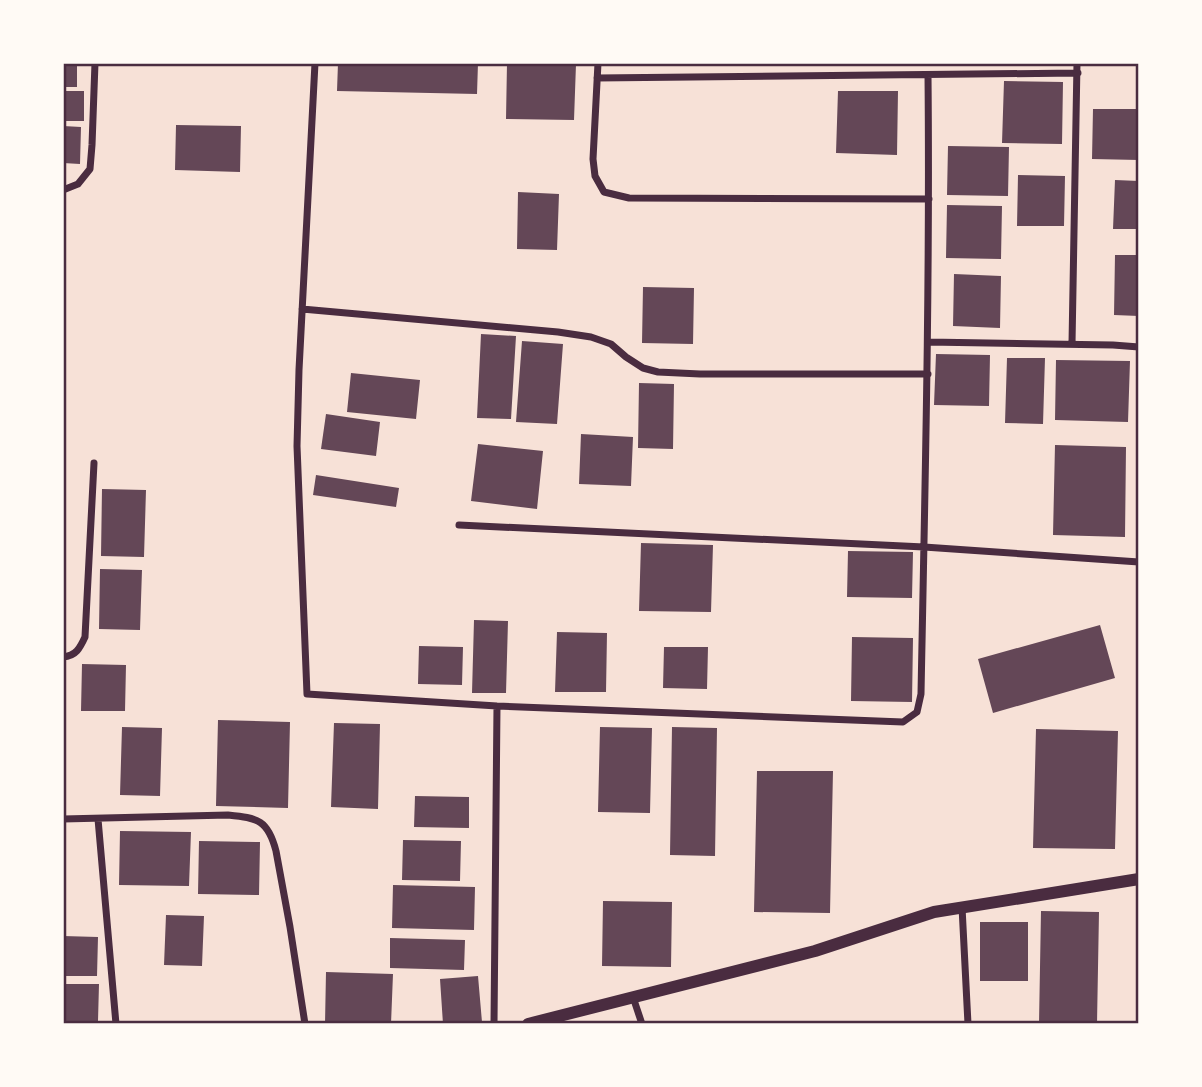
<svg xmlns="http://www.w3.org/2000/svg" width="1202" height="1087" viewBox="0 0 1202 1087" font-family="'Alegreya Sans',sans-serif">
  <rect width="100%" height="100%" fill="#f7e1d7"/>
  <path fill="#644757" d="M 63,63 L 77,63 L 77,87 L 63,87 Z
    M 338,63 L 478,63 L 477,94 L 337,91 Z
    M 507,63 L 576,64 L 574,120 L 506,119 Z
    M 1004,81 L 1063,82 L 1062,144 L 1002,143 Z
    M 63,91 L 84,91 L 84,121 L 63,121 Z
    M 838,91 L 898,91 L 897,155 L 836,153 Z
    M 1093,109 L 1139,109 L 1139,160 L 1092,159 Z
    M 176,125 L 241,126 L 240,172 L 175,170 Z
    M 63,126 L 81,127 L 80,164 L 63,163 Z
    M 948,146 L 1009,147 L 1008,196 L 947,195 Z
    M 1018,175 L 1065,176 L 1064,226 L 1017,226 Z
    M 1115,180 L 1139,181 L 1139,229 L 1113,229 Z
    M 518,192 L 559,194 L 557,250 L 517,249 Z
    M 947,205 L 1002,206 L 1001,259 L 946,258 Z
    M 1115,255 L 1139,255 L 1139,316 L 1114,315 Z
    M 954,274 L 1001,276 L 1000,328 L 953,326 Z
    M 643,287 L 694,288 L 693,344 L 642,343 Z
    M 481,334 L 516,336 L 511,419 L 477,418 Z
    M 522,341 L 563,344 L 557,424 L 516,422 Z
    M 936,354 L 990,355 L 989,406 L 934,405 Z
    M 1007,358 L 1045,358 L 1043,424 L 1005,423 Z
    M 1056,360 L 1130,361 L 1128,422 L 1055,420 Z
    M 351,373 L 420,380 L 416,419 L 347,412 Z
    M 639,383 L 674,384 L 673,449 L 638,448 Z
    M 326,414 L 380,422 L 376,456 L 321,449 Z
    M 581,434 L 633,437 L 631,486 L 579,484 Z
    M 478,444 L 543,451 L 537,509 L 471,501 Z
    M 1055,445 L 1126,447 L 1125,537 L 1053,535 Z
    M 316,475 L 399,488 L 396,507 L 313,495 Z
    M 102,489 L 146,490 L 144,557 L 101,556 Z
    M 641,543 L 713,545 L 711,612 L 639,611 Z
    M 848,551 L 913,552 L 912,598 L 847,597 Z
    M 100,569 L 142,570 L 140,630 L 99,629 Z
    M 474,620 L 508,621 L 506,693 L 472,693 Z
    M 1100,625 L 1115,678 L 993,713 L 978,659 Z
    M 557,632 L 607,633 L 606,692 L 555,692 Z
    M 852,637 L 913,638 L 912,702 L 851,701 Z
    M 419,646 L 463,647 L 462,685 L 418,684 Z
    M 664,647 L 708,647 L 707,689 L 663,688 Z
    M 82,664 L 126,665 L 125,711 L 81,711 Z
    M 218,720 L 290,722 L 288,808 L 216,806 Z
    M 334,723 L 380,724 L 378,809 L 331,807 Z
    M 122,727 L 162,728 L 160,796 L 120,795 Z
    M 600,727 L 652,728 L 650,813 L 598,812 Z
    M 672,727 L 717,728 L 715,856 L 670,855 Z
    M 1036,729 L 1118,731 L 1115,849 L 1033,848 Z
    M 757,771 L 833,771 L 830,913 L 754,912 Z
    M 415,796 L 469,797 L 469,828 L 414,827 Z
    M 120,831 L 191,832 L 189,886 L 119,885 Z
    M 403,840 L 461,841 L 460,881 L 402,880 Z
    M 199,841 L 260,842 L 259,895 L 198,894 Z
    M 393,885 L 475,887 L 474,930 L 392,928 Z
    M 603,901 L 672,902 L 671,967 L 602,966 Z
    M 1041,911 L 1099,912 L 1097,1024 L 1039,1024 Z
    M 166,915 L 204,916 L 202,966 L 164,965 Z
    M 980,922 L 1028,922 L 1028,981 L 980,981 Z
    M 63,936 L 98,937 L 97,976 L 63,976 Z
    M 390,938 L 465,940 L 464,970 L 390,968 Z
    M 326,972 L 393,974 L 391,1024 L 325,1024 Z
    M 478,976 L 482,1022 L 443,1024 L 440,979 Z
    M 63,984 L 99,984 L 98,1021 L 63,1021 Z"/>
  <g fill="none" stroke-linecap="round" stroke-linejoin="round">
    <path stroke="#4a2c40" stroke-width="7" d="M 315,63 L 299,370 L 297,446 L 307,694 L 497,706 L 903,722 L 917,712 L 921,694 C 925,488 930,281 928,75
      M 598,63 L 593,159 L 595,176 L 604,192 L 629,198 L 929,199
      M 597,78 L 1078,73
      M 63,190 L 78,184 L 90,169 L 92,145 L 95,63
      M 302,309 L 558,332 L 591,337 L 611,344 L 626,357 L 643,368 L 658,372 L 700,374 L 928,374
      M 928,342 L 1113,345 L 1139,347
      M 1072,344 L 1077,63
      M 459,525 L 924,547 L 1139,562
      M 63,657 C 76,656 80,648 85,637 L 94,463
      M 63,819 L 228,815 C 258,818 268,820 276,851 L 290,927 L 305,1024
      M 98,819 L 116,1024
      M 962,907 L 968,1024
      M 633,997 L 642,1024
      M 494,1024 L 497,706"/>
    <path stroke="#4a2c40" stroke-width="12" d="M 528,1024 L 815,951 L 934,912 L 1139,879"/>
  </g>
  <rect width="1202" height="1087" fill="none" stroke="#fffaf5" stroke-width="130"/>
  <rect x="65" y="65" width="1072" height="957" fill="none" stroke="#4a2c40" stroke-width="2.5"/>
</svg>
